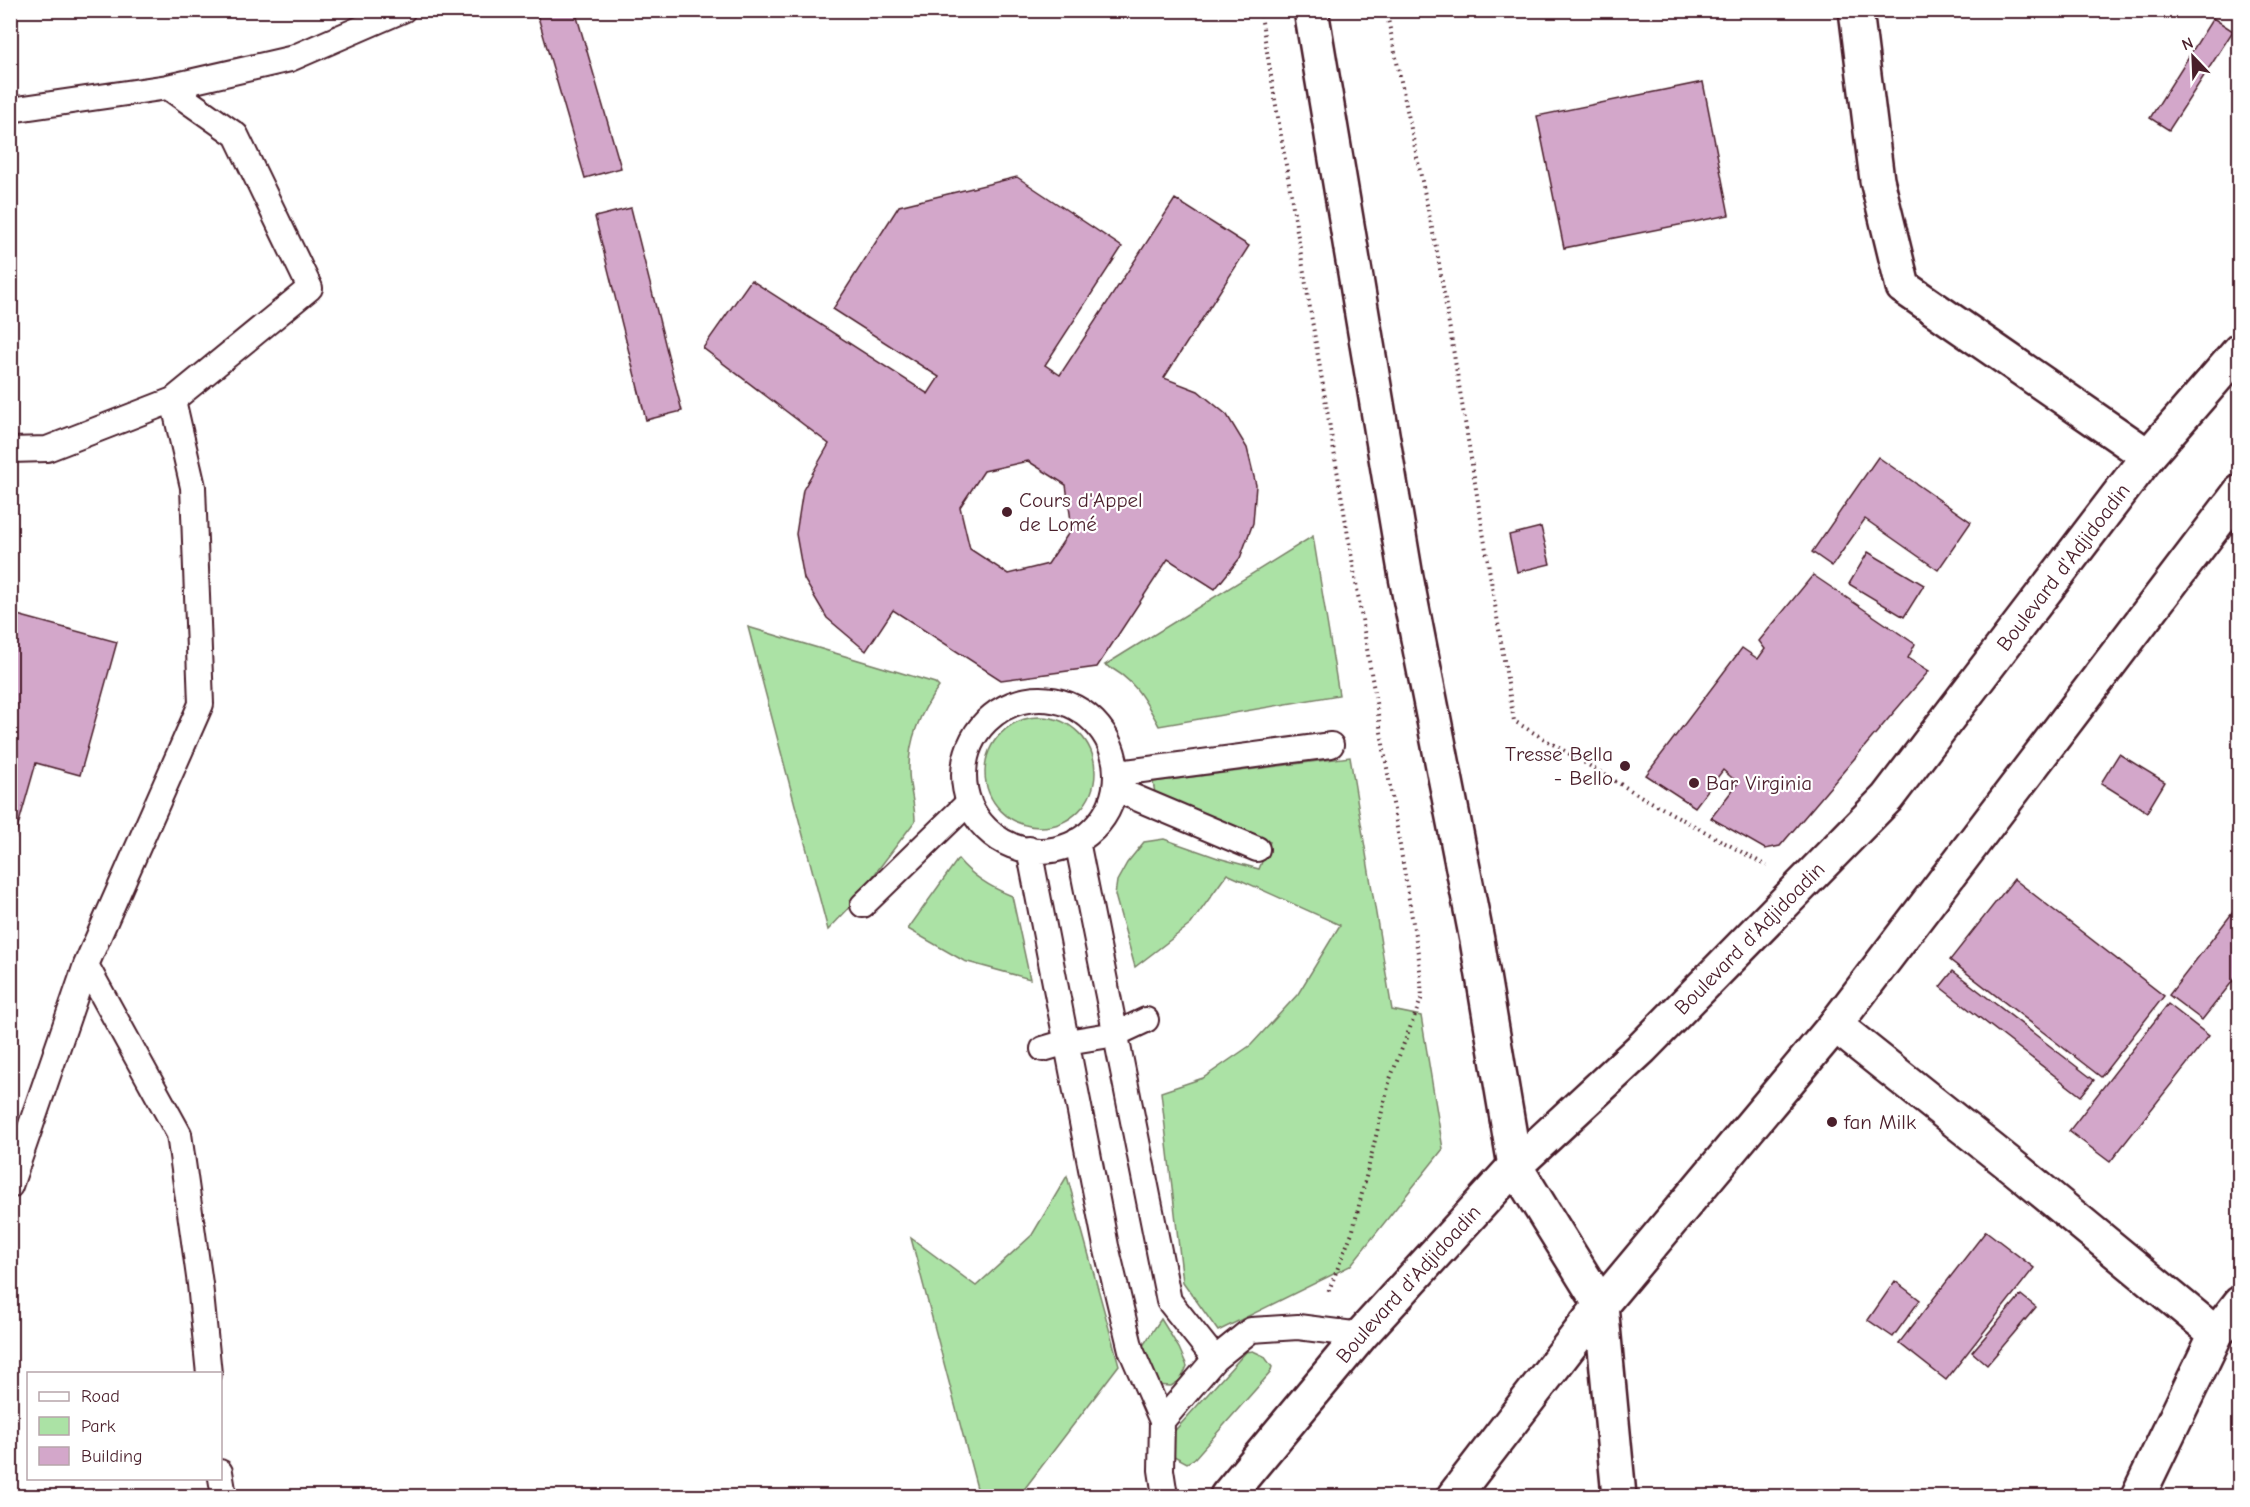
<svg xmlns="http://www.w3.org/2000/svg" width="2250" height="1507" viewBox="0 0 2250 1507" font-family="'Comic Neue',sans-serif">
  <rect width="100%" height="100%" fill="#fff"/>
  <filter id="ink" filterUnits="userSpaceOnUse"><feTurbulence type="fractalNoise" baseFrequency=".0167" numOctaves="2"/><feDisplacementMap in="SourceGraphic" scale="12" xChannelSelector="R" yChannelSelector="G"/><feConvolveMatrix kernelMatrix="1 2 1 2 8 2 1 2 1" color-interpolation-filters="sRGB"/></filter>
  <g filter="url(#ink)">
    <path fill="#abe2a5" stroke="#7a8068" stroke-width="1.5" d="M 1313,536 L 1339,695 L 1159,726 C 1145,700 1134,678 1105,665 Z
      M 748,627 L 935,683 L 939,687 C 918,715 905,747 910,784 C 912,797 915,808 915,821 L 849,908 L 828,930 Z
      M985 772a55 55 0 1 1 110 0a55 55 0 1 1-110 0Z
      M 1350,757 L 1392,1010 L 1421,1016 L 1443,1149 L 1350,1266 L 1218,1331 L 1183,1282 L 1161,1092 L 1203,1078 L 1251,1045 L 1298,994 L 1340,925 L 1227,874 L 1191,924 L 1135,967 L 1115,895 L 1117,881 L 1127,863 L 1144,842 L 1164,839 L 1218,858 L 1259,869 L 1270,842 L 1156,799 L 1153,782 Z
      M 958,859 C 972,876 992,888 1012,896 L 1030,979 L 964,961 L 908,929 Z
      M 1067,1176 L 1119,1365 L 1019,1496 L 979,1496 L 911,1238 L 976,1286 L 1032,1235 Z
      M 1161,1319 L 1179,1348 L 1187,1366 L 1181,1380 L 1171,1386 L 1154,1385 L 1142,1347 Z
      M 1253,1351 L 1264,1356 L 1272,1367 L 1270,1373 L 1194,1459 L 1187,1463 L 1174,1456 L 1169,1437 L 1246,1352 Z"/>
    <path fill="#d3a7ca" stroke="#4a1f2b" stroke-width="1.5" fill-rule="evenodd" d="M 536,10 L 575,10 L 621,168 L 585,178 Z
      M 2213,18 L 2233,31 L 2169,130 L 2150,118 Z
      M 1703,82 L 1729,215 L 1564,248 L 1537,116 Z
      M 1017,177 L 1122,247 L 1045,365 L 1060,375 L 1175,199 L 1249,246 L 1164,378 L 1198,391 L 1227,415 L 1247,448 L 1256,485 L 1253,523 L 1240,558 L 1215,589 L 1168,559 L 1097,667 L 1001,680 L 893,610 L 866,651 L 827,618 L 804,579 L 796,534 L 803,490 L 829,444 L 703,348 L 751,280 L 928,394 L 939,377 L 833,309 L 899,206 ZM 1028,461 L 1066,485 L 1072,528 L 1048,564 L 1008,574 L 970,549 L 960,507 L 984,471 Z
      M 631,208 L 682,411 L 646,420 L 595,217 Z
      M 1878,457 L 1971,522 L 1938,570 L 1865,519 L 1832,566 L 1812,552 Z
      M 1541,527 L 1550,564 L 1517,572 L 1509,535 Z
      M 1868,552 L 1924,585 L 1904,617 L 1849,584 Z
      M 1813,575 L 1915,644 L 1908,658 L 1929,671 L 1780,846 L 1765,849 L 1711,818 L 1738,783 L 1723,770 L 1695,807 L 1646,775 L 1742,648 L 1758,659 L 1765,649 L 1759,641 Z
      M 10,613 L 117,642 L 80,775 L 36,763 L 10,854 Z
      M 2119,754 L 2165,782 L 2147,812 L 2101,783 Z
      M 2014,879 L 2164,996 L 2101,1077 L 1950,960 Z
      M 2240,903 L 2240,972 L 2202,1020 L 2169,995 Z
      M 1953,971 L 2094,1080 L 2081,1096 L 1940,987 Z
      M 2168,1004 L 2209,1036 L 2110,1162 L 2069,1131 Z
      M 1986,1231 L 2034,1268 L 1946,1380 L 1899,1343 Z
      M 1895,1281 L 1920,1300 L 1893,1337 L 1868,1320 Z
      M 2021,1295 L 2036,1307 L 1987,1365 L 1972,1352 Z"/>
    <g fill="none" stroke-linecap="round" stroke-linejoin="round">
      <g stroke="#4a1f2b" stroke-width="28">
        <path id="lane" d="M 10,110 L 168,87 L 290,59 L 403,10
          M 10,450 L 47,449 L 173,400 L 310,288 L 236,135 L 168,87
          M964 775a76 76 0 1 1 152 0a76 76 0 1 1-152 0Z
          M 1119,773 L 1331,745
          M 1115,789 L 1257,849
          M 1077,841 L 1169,1301 L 1215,1359
          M 1029,849 L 1106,1246 L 1131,1350 L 1162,1421
          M 863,905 L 969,802
          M 86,965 L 179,1134 L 200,1284 L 209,1374
          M 1043,1049 L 1067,1042 L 1116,1034 L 1146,1020
          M 10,1186 L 86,965 L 201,704 L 193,487 L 173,400
          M 220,1472 L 224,1496
          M 1165,1496 L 1161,1470 L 1162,1421 L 1215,1359 L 1251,1330 L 1298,1327 L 1361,1335"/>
      </g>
      <g stroke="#4a1f2b" stroke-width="38">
        <path id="street" d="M 1856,10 L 1877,180 L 1903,287 L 2148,456
          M 1835,1025 L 2017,1170 L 2216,1334
          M 1601,1305 L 1619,1496
          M 2138,1496 L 2216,1334 L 2240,1303"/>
      </g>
      <g stroke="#4a1f2b" stroke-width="38">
        <g id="secondary">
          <path d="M 1311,10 L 1406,577 L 1477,940 L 1515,1166 L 1601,1305"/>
          <path id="s1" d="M 1227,1496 L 1361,1335 L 1515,1166 L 1642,1048 L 1887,798 L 2148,456 L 2240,350"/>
          <path d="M 1454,1496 L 1601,1305 L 1835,1025 L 2240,492"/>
        </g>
      </g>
      <path stroke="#4a1f2b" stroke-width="4" stroke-dasharray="1.5 4.5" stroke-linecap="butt" d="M 1260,10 L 1419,959 L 1422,997 L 1390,1079 L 1353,1230 L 1327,1295
        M 1386,10 L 1438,257 L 1514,721 L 1642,797 L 1767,866"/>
      <use href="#lane" stroke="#fff" stroke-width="24"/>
      <use href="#street" stroke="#fff" stroke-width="33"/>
      <use href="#secondary" stroke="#fff" stroke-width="33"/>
    </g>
  </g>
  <g fill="#4a1f2b" stroke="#fff" stroke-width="2">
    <circle cx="1007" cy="512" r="6"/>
    <circle cx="1625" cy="766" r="6"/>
    <circle cx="1694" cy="783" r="6"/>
    <circle cx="1832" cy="1122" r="6"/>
  </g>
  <g text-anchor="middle" stroke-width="4.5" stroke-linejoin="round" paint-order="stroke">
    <g font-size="21" fill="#4a1f2b" stroke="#fff" text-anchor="start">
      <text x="1019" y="507">Cours d'Appel<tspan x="1019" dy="24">de Lomé</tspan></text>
      <text x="1613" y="761" text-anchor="end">Tresse Bella<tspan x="1613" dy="24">- Bello</tspan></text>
      <text x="1706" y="790">Bar Virginia</text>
      <text x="1844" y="1129">fan Milk</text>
    </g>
    <g font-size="21" fill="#4a1f2b" stroke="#fff">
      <text dy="7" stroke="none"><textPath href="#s1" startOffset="1252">Boulevard d'Adjidoadin</textPath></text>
      <text dy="7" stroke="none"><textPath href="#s1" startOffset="765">Boulevard d'Adjidoadin</textPath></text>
      <text dy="7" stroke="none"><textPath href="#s1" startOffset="279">Boulevard d'Adjidoadin</textPath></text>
    </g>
  </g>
  <rect width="2250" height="1507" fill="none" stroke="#fff" stroke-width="36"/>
  <rect x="18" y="18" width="2214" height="1471" fill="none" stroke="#4a1f2b" stroke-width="2" filter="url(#ink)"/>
  <rect x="27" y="1372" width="195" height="108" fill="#ffffff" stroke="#b7a5aa" stroke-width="1.5"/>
  <rect x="39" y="1392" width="30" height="9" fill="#ffffff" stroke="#b7a5aa" stroke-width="1.5"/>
  <text x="81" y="1402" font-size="18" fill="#4a1f2b">Road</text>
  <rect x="39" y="1417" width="30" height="18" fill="#abe2a5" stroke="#b7a5aa" stroke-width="1.5"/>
  <text x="81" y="1432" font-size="18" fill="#4a1f2b">Park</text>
  <rect x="39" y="1447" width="30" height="18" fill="#d3a7ca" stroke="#b7a5aa" stroke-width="1.5"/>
  <text x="81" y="1462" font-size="18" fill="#4a1f2b">Building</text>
  <g transform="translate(2193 57) rotate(337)" stroke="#ffffff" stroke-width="4.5" paint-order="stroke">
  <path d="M0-4.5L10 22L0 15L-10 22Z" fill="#4a1f2b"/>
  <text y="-9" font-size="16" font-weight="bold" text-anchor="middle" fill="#4a1f2b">N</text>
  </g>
</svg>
